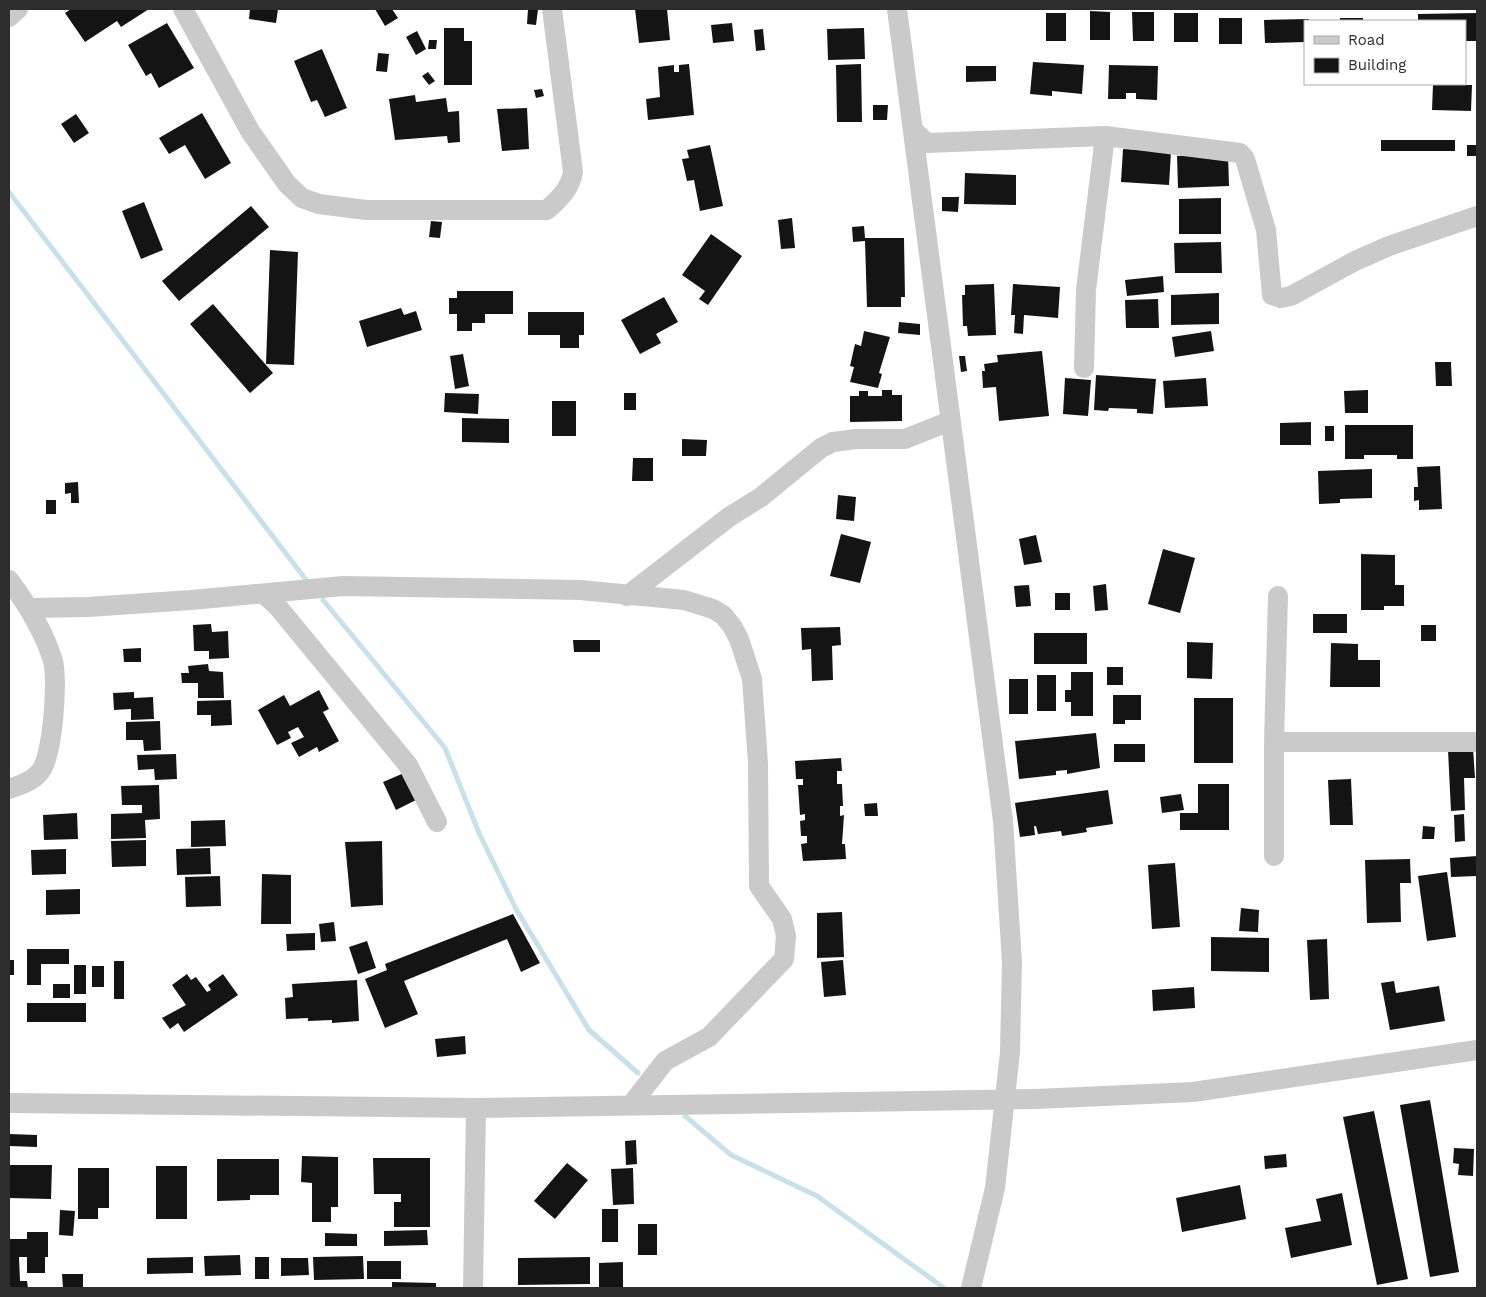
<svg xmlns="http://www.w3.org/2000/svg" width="1486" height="1297" viewBox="0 0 1486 1297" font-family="'Work Sans',sans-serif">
  <rect width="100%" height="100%" fill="#fff"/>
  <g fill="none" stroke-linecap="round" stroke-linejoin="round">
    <path stroke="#c7e0ea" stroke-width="5" d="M 9,192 L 307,581
      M 323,600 L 445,748 L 479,833 L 516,909 L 589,1030 L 638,1073
      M 685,1116 L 731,1155 L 817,1196 L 944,1288"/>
  </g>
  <path fill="#141414" d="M 71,9 L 149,9 L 121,27 L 117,21 L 85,42 L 65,13 Z
    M 250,9 L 278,9 L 276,23 L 249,19 Z
    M 375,9 L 392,9 L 398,18 L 385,26 Z
    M 528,9 L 538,9 L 536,25 L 527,24 Z
    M 635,9 L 667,9 L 670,40 L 639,43 Z
    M 1090,11 L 1110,12 L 1110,40 L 1090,40 Z
    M 1132,12 L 1154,12 L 1154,41 L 1133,41 Z
    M 1046,13 L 1066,13 L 1066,41 L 1046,41 Z
    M 1174,13 L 1198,13 L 1198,42 L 1174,42 Z
    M 1477,13 L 1477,41 L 1465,41 L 1465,21 L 1418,21 L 1418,14 Z
    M 1219,18 L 1242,18 L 1242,44 L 1219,44 Z
    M 1340,18 L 1363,18 L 1363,21 L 1340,21 Z
    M 1309,19 L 1309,21 L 1305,21 L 1305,42 L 1265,43 L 1264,20 Z
    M 167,23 L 194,68 L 159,88 L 151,73 L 146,76 L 128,45 Z
    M 732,23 L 734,41 L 713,43 L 711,25 Z
    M 444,28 L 464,28 L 464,41 L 472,41 L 472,85 L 444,85 Z
    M 864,28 L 865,59 L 828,60 L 827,29 Z
    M 763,29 L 765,50 L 756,51 L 754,30 Z
    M 417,31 L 426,49 L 416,55 L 406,37 Z
    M 429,40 L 437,40 L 436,49 L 428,49 Z
    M 322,49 L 347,108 L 325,117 L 317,100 L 311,102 L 294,61 Z
    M 378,53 L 389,54 L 387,72 L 376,71 Z
    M 1033,62 L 1084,65 L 1082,94 L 1052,91 L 1052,96 L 1030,94 Z
    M 689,64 L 694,115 L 648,120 L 646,99 L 660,97 L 658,67 L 674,65 L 674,72 L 679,72 L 679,65 Z
    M 861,64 L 862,122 L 837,122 L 836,65 Z
    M 1109,65 L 1158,66 L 1157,100 L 1136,99 L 1136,93 L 1126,93 L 1126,99 L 1108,99 Z
    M 966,66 L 996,66 L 996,81 L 966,82 Z
    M 428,72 L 435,81 L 429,85 L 422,76 Z
    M 1433,85 L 1472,85 L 1471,111 L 1432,110 Z
    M 542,89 L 544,96 L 536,98 L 534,90 Z
    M 415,95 L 416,102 L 446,98 L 448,112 L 459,111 L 460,142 L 448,143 L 447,136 L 395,140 L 389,99 Z
    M 873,105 L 888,105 L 887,120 L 873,120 Z
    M 527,108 L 529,149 L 502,151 L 497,109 Z
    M 202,113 L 231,163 L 205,179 L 185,145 L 169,154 L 159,138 Z
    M 76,114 L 89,133 L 74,143 L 61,124 Z
    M 1381,140 L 1455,140 L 1455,151 L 1381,151 Z
    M 710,145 L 723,206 L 700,211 L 694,180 L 687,181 L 682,159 L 689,158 L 687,150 Z
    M 1467,145 L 1477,145 L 1477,156 L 1467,156 Z
    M 1123,149 L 1171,152 L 1169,185 L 1121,182 Z
    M 1228,154 L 1229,186 L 1178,188 L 1177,156 Z
    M 965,173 L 1016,175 L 1016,205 L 964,204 Z
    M 942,197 L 959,197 L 958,212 L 942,211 Z
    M 1221,198 L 1221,234 L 1179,234 L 1179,199 Z
    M 144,202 L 163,250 L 141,259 L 122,211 Z
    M 251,206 L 269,227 L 179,301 L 162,281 Z
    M 792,218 L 795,248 L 781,249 L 778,220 Z
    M 431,221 L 442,222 L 440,238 L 429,237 Z
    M 864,226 L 865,238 L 904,238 L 905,297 L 901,297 L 901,307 L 867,307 L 865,241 L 853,242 L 852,227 Z
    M 711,234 L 742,256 L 708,305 L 699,299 L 705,291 L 682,275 Z
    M 1221,242 L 1222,273 L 1175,273 L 1174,243 Z
    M 270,250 L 298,252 L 294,365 L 266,364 Z
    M 1163,276 L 1164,292 L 1127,296 L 1125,280 Z
    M 994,284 L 996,335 L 968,336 L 967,326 L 963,326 L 962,295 L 965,295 L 965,285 Z
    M 1013,284 L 1060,287 L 1058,318 L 1024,315 L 1023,334 L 1014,333 L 1015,315 L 1011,315 Z
    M 457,291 L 513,291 L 513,314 L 485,314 L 485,323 L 472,323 L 472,331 L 457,331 L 457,314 L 449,314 L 449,298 L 457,298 Z
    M 1219,293 L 1219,324 L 1171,325 L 1171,295 Z
    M 664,297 L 678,322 L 656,334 L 661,343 L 640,354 L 621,320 Z
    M 1158,299 L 1159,328 L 1126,328 L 1125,300 Z
    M 213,304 L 273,373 L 250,393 L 190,324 Z
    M 401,308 L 404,315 L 416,311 L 422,330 L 367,347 L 359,321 Z
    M 528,312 L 584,312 L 584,335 L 579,335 L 579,348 L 560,348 L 560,335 L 528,335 Z
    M 899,322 L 920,324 L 920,335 L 898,333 Z
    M 864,331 L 890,337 L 879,373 L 882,374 L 878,388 L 850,382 L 854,367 L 850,366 L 855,344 L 861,346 Z
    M 1211,331 L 1214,351 L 1175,357 L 1172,337 Z
    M 1042,351 L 1049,416 L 999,421 L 996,387 L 983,388 L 982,371 L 985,371 L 984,364 L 998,362 L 997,355 Z
    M 463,354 L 469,386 L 455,389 L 450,356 Z
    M 959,356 L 965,356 L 967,371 L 961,372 Z
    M 1435,362 L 1451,362 L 1452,386 L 1436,386 Z
    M 1096,375 L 1156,379 L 1153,414 L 1137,413 L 1137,409 L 1109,408 L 1108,411 L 1094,410 Z
    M 1065,378 L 1091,380 L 1088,416 L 1063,414 Z
    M 1206,378 L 1208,406 L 1165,408 L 1163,381 Z
    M 882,390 L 892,390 L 892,395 L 902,395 L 902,421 L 850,422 L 850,396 L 859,396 L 859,391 L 868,391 L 868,396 L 882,396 Z
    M 1368,390 L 1368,413 L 1345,413 L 1344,391 Z
    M 445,393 L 479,394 L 478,414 L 444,412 Z
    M 624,393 L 636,393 L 636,410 L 624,410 Z
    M 552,401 L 576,401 L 576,436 L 552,436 Z
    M 462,418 L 509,419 L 509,443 L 462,442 Z
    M 1311,422 L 1311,445 L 1280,445 L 1280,423 Z
    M 1345,425 L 1413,425 L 1413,459 L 1397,459 L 1397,455 L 1364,455 L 1364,459 L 1345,459 Z
    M 1325,426 L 1334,426 L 1334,441 L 1325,441 Z
    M 682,439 L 707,440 L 706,456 L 682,456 Z
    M 633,458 L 653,458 L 653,481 L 632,481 Z
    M 1440,466 L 1442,509 L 1419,510 L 1419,500 L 1414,501 L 1414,487 L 1418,487 L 1417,467 Z
    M 1372,469 L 1372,498 L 1340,499 L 1340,503 L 1319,504 L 1318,471 Z
    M 78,482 L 79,503 L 71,503 L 71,493 L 65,494 L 65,483 Z
    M 838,495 L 856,497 L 854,521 L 836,519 Z
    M 46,500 L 56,500 L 56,514 L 46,514 Z
    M 841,534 L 871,542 L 860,583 L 830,576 Z
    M 1036,535 L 1042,562 L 1024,565 L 1019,539 Z
    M 1163,549 L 1195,558 L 1180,613 L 1148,604 Z
    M 1361,554 L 1395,555 L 1395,585 L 1404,585 L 1404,606 L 1384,606 L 1384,610 L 1361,610 Z
    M 1106,584 L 1108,610 L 1095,611 L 1093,586 Z
    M 1029,585 L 1031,606 L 1016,607 L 1014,586 Z
    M 1055,593 L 1070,593 L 1070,610 L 1055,610 Z
    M 1313,614 L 1347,614 L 1347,633 L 1313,633 Z
    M 211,624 L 212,632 L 228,631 L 229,658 L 209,659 L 209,651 L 194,651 L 193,625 Z
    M 1421,625 L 1436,625 L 1436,641 L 1421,641 Z
    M 840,627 L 841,645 L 832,646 L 833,680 L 812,681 L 811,649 L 802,650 L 801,628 Z
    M 1034,633 L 1087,633 L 1087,664 L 1034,664 Z
    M 573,640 L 600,640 L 600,652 L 574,652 Z
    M 1187,642 L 1213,643 L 1212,679 L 1187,678 Z
    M 1331,643 L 1358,644 L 1358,660 L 1380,660 L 1380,687 L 1330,687 Z
    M 141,648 L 141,662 L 124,662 L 123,649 Z
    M 208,664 L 209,671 L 223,672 L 224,698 L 198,698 L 198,683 L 182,683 L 181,673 L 189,673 L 188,666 Z
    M 1107,667 L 1123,667 L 1123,685 L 1107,685 Z
    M 1071,672 L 1093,672 L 1093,716 L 1071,716 L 1071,702 L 1065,702 L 1065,690 L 1071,690 Z
    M 1037,675 L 1056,675 L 1056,711 L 1037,711 Z
    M 1009,679 L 1028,679 L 1028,714 L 1009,714 Z
    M 319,690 L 329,709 L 323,712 L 339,741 L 319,752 L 317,747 L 299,757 L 291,743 L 304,737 L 298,727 L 288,732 L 291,738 L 277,745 L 258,710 L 284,695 L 290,706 Z
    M 134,692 L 134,698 L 153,697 L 154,719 L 131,720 L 131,709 L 114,710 L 113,693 Z
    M 1113,695 L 1141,695 L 1141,720 L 1125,720 L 1125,724 L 1113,724 Z
    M 1194,698 L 1233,698 L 1233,763 L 1194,763 Z
    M 231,700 L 232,725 L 211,726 L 211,715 L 197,715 L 197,701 Z
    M 160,721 L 161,750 L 144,751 L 143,740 L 126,740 L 126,722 Z
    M 1096,733 L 1100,768 L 1067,774 L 1067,770 L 1056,771 L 1056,775 L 1019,779 L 1015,741 Z
    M 1114,744 L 1145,744 L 1145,762 L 1114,762 Z
    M 1473,748 L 1475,778 L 1464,778 L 1465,810 L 1451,811 L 1448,750 Z
    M 176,754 L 177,779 L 155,780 L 154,769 L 138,770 L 137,755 Z
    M 841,758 L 842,771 L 837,771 L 837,784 L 842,784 L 843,806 L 840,806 L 840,816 L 844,815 L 842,844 L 845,844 L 846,859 L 803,861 L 801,844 L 807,843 L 807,836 L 801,836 L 800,821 L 805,820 L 805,814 L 800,815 L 798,785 L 803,785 L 803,779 L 796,779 L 795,761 Z
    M 404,773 L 416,800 L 396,810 L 383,782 Z
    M 1351,779 L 1353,825 L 1330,825 L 1328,780 Z
    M 1198,784 L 1229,784 L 1229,830 L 1180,830 L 1180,813 L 1198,813 Z
    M 159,785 L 160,819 L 145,820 L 146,838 L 111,839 L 111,814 L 142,813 L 142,805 L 122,805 L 121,786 Z
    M 1108,790 L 1113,824 L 1086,828 L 1087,832 L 1062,836 L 1061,831 L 1038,834 L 1036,826 L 1034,826 L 1035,835 L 1020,837 L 1015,803 Z
    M 1181,794 L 1184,810 L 1162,813 L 1160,797 Z
    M 877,803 L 878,816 L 865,816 L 864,804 Z
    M 77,813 L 78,839 L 44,840 L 43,815 Z
    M 1464,814 L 1465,841 L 1455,842 L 1454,815 Z
    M 225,820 L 226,846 L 191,847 L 191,821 Z
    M 1423,826 L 1435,827 L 1434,839 L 1422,839 Z
    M 146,840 L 146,866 L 112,867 L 111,841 Z
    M 382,841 L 383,905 L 351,907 L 345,842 Z
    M 210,848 L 211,874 L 177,875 L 176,849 Z
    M 66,849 L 66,874 L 32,875 L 31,850 Z
    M 1477,856 L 1477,876 L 1451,877 L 1450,858 Z
    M 1410,859 L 1411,883 L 1400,883 L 1401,922 L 1367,923 L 1365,860 Z
    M 1175,863 L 1180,927 L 1152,929 L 1148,865 Z
    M 1447,872 L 1456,937 L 1427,941 L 1418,876 Z
    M 262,874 L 291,875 L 291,924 L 261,924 Z
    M 220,876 L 221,906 L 186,907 L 185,877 Z
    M 80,889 L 80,914 L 46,915 L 46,890 Z
    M 1241,908 L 1259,910 L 1258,932 L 1239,931 Z
    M 842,912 L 844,957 L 817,958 L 817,913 Z
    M 513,914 L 540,963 L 521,972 L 507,939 L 404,981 L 418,1014 L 385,1028 L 365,979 L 387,970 L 385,964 Z
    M 334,922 L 336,941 L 321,942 L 319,924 Z
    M 315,933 L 315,950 L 287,951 L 286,934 Z
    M 1211,937 L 1269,938 L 1269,972 L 1211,971 Z
    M 1327,939 L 1329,999 L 1310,1000 L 1307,940 Z
    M 367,941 L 376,968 L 358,974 L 349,947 Z
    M 27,949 L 69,949 L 69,964 L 41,964 L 41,985 L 27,985 Z
    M 9,960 L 14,960 L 14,975 L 9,975 Z
    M 843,960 L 846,995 L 824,997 L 821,962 Z
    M 114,961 L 124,961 L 124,999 L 114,999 Z
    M 74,965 L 86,965 L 86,994 L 74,994 Z
    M 92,966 L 104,966 L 104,987 L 92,987 Z
    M 187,974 L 191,980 L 196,977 L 207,992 L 211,990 L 208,985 L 223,974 L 238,995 L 184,1032 L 178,1023 L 170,1029 L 162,1018 L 186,1005 L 172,985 Z
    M 357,980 L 359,1021 L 332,1023 L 332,1020 L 308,1021 L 308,1018 L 286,1019 L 285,998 L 293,997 L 292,984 Z
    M 1394,981 L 1396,993 L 1439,986 L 1445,1021 L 1390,1030 L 1381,983 Z
    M 53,984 L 70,984 L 70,998 L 53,998 Z
    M 1194,987 L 1195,1008 L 1153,1011 L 1152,990 Z
    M 27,1003 L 86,1003 L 86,1022 L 27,1022 Z
    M 465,1036 L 466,1054 L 437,1057 L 435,1039 Z
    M 1430,1100 L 1459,1272 L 1430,1277 L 1400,1105 Z
    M 1374,1111 L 1408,1279 L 1377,1285 L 1343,1117 Z
    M 9,1134 L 37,1135 L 37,1147 L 9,1146 Z
    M 636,1140 L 637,1164 L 626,1165 L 625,1141 Z
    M 1454,1148 L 1474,1149 L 1473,1176 L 1458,1175 L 1459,1164 L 1453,1163 Z
    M 1286,1154 L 1287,1167 L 1265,1169 L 1264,1156 Z
    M 302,1156 L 338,1157 L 338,1207 L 331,1207 L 331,1222 L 312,1222 L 312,1183 L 301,1182 Z
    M 373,1158 L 430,1158 L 430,1227 L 394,1227 L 394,1202 L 401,1202 L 401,1194 L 374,1194 Z
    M 217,1159 L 279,1159 L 279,1195 L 250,1195 L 250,1200 L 217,1201 Z
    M 567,1163 L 588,1180 L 555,1219 L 534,1201 Z
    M 9,1165 L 52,1165 L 51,1199 L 9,1198 Z
    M 156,1166 L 187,1166 L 187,1219 L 156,1219 Z
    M 78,1168 L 109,1168 L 109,1208 L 98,1208 L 98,1219 L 78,1219 Z
    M 633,1168 L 634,1204 L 613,1205 L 611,1169 Z
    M 1240,1185 L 1246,1219 L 1182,1232 L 1176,1198 Z
    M 1342,1193 L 1352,1245 L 1291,1258 L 1285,1228 L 1321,1221 L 1316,1199 Z
    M 602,1209 L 618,1209 L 618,1242 L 602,1242 Z
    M 60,1210 L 75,1211 L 73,1236 L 59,1235 Z
    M 638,1224 L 657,1224 L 657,1255 L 638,1255 Z
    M 427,1230 L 428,1245 L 384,1246 L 384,1231 Z
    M 27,1232 L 48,1232 L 48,1257 L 45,1257 L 45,1273 L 27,1273 L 27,1257 L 19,1257 L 20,1281 L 27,1281 L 28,1288 L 9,1288 L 9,1239 L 27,1239 Z
    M 325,1233 L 357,1234 L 357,1246 L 325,1246 Z
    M 240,1255 L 241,1275 L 205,1276 L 204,1256 Z
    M 363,1256 L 364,1279 L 314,1280 L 313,1257 Z
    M 193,1257 L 193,1273 L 147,1274 L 147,1258 Z
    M 255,1257 L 269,1257 L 269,1279 L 255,1279 Z
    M 590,1257 L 590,1284 L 518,1285 L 518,1258 Z
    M 281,1258 L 308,1258 L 309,1275 L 281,1276 Z
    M 367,1261 L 401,1261 L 401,1279 L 367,1279 Z
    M 623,1262 L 623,1288 L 599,1288 L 599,1263 Z
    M 62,1274 L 83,1274 L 83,1288 L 63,1288 Z
    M 392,1282 L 436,1283 L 436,1288 L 392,1288 Z"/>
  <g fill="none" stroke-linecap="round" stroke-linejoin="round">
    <path stroke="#cacaca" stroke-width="20" d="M 183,9 L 250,131 L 287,184 L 302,198 L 319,204 L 366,210 L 547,210 C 560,198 570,189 573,172 L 552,9
      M 897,9 L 1003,821 L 1012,962 L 1010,1052 L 995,1188 L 971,1288
      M 9,17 L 18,9
      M 913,130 L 927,143 L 1105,136 L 1240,153 L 1245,159 L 1266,230 L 1272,295 L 1281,298 L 1291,296 L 1355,261 L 1389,246 L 1477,216
      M 1084,368 L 1086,290 L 1105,136
      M 9,580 C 27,604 44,631 53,661 C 58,680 53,760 39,773 C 31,782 20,785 9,789
      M 264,594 L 278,607 L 408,765 L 437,822
      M 627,596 L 729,517 L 761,497 L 821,448 L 833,442 L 856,439 L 905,439 L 950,421
      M 30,608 L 88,607 L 191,600 L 343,586 L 580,590 L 684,600 L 713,609 L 723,615 L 732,626 L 739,639 L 752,679 L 758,763 L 759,886 L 782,919 L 786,936 L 784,959 L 709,1037 L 665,1061 L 631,1105
      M 1274,742 L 1477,742
      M 1274,856 L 1274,742 L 1278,596
      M 1036,1099 L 1193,1092 L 1477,1050
      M 9,1103 L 476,1108 L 977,1100
      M 473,1288 L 476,1108"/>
    <path stroke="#cacaca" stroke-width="20" d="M 977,1100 L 1036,1099"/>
  </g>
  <rect width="1486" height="1297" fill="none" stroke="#2d2d2d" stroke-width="20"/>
  <rect x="1304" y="20" width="162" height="65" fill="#ffffff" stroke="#ababab"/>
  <rect x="1314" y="36" width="25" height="8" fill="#cacaca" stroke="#ababab"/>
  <text x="1348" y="45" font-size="15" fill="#2d2d2d">Road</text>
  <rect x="1314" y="58" width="25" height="15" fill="#141414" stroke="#ababab"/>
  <text x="1348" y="70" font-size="15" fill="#2d2d2d">Building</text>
</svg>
